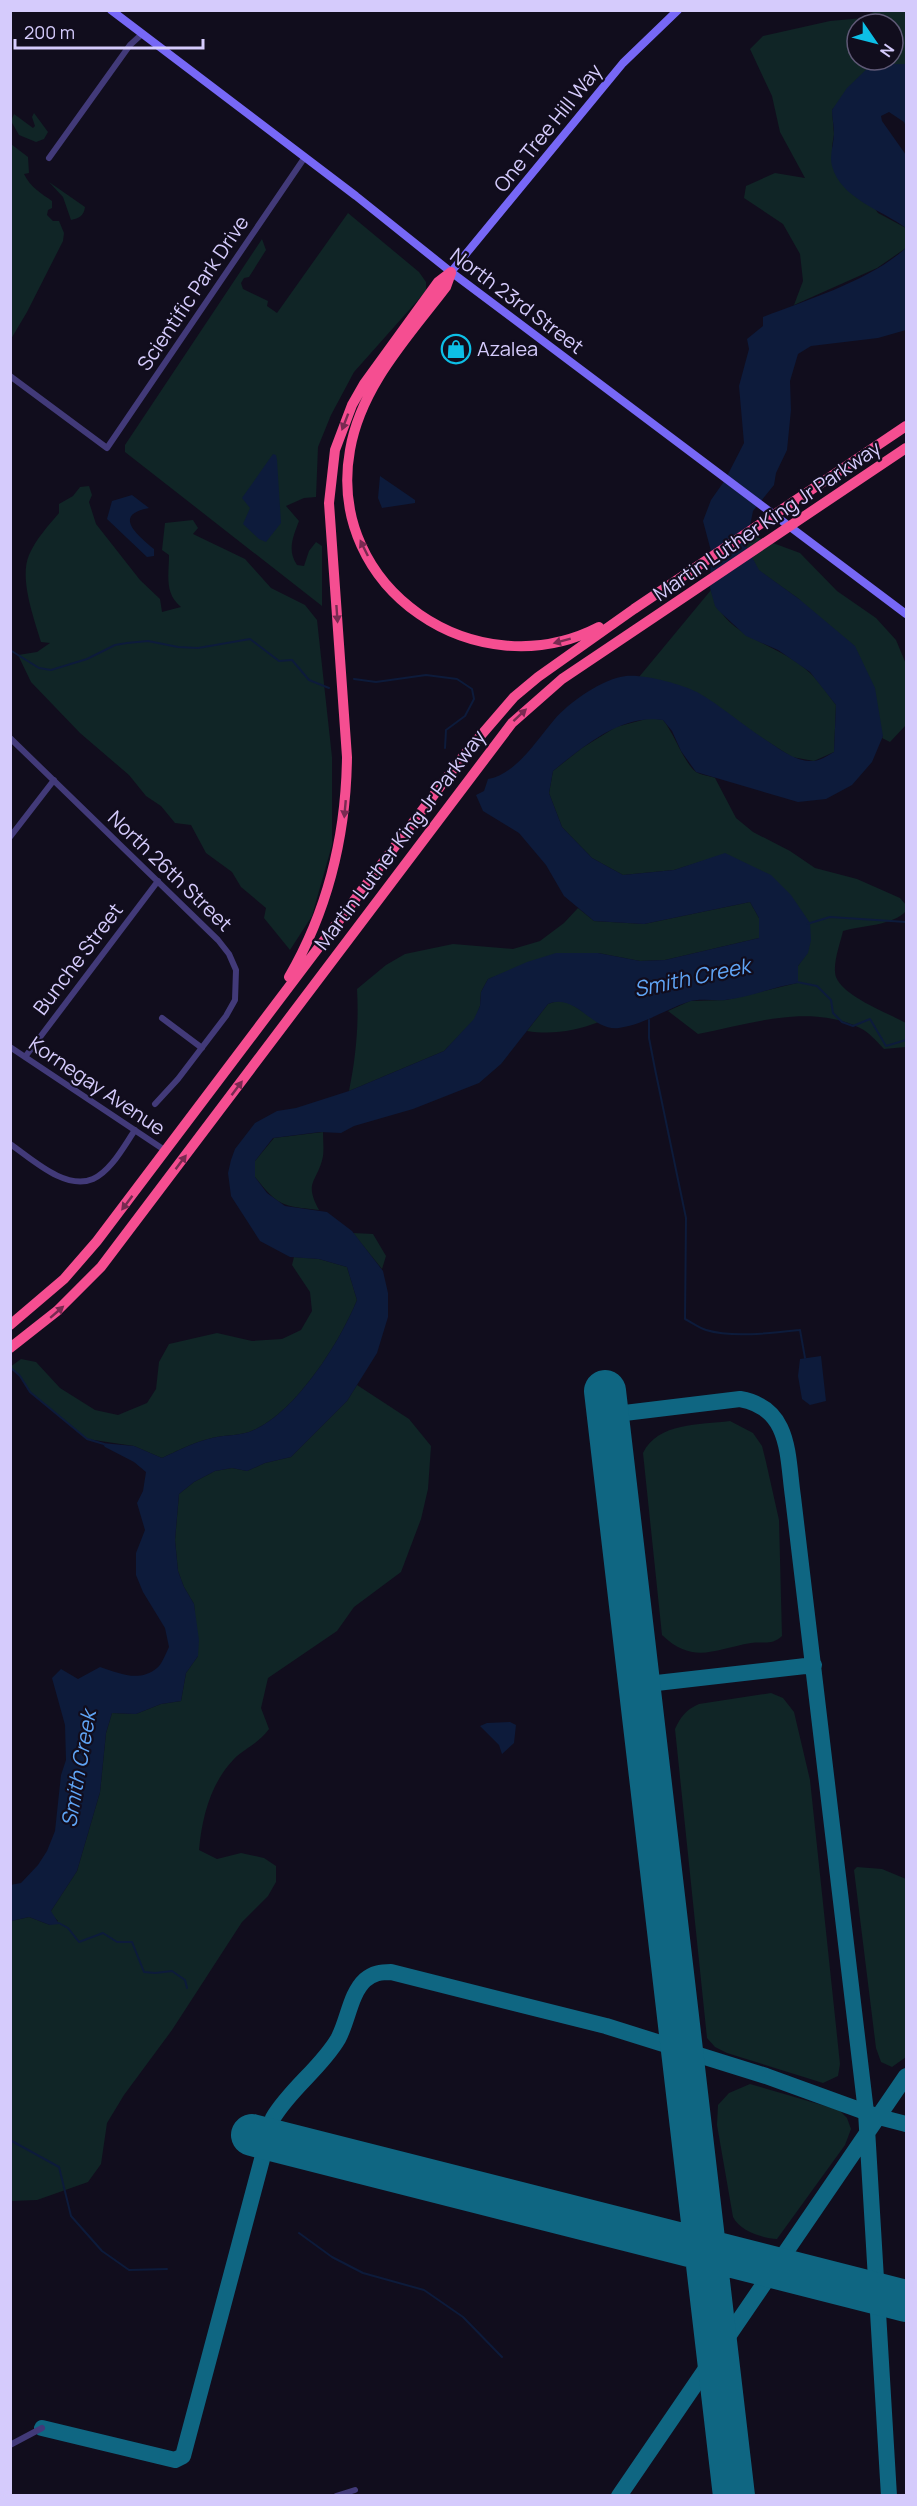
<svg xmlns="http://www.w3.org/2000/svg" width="917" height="2506" viewBox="0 0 917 2506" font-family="Manrope,sans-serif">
  <rect width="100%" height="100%" fill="#110d1d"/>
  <path fill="#102526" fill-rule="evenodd" d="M 875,11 L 906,11 L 906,64 L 872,65 L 832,110 L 834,134 L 832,147 L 878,213 L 906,228 L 906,248 L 877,268 L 794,305 L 803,281 L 800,254 L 783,224 L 744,198 L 746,186 L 775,173 L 805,178 L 780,132 L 772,96 L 750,49 L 763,36 L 830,21 L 863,18 ZM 857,24 L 893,24 L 893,60 L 857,60 Z
    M 34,113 L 48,132 L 44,139 L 36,142 L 19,135 L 11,121 L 14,114 L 33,128 L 35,126 L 32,117 Z
    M 11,144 L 28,157 L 29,173 L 24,174 C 30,187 42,194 52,201 L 52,208 L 48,210 L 47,215 L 53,221 L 59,221 L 64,233 L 63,241 L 27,312 L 11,339 Z
    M 49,182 L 85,207 C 84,216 79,218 71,220 L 63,197 Z
    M 348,213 L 419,272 L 426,282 L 426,291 L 354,372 L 331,415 L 318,447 L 316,497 L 304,498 L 286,506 L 299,521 C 293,537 287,550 297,565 L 304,566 L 309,551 L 316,542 L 322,546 L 322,606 L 125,452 L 125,445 L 262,239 L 266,250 L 249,277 L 244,278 L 241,283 L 243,289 L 268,301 L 267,306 L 277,313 Z
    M 89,486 L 92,495 L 89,502 L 96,524 L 140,580 L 160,599 L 162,612 L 181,607 C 164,593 169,575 169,555 L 162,550 L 165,523 L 193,520 L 198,528 L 193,534 L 245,559 L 271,588 L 305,605 L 317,620 L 332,757 L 332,845 L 312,916 L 290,950 L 264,918 L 266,908 L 241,887 L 232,872 L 206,853 L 191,825 L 175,823 L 161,806 L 146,796 L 129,775 L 80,733 L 31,682 L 18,655 L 37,652 L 50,643 L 41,642 C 34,618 19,579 29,555 C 36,539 48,526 59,513 L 59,504 L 73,496 L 80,487 Z
    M 748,534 L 800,553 L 837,591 L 876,618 L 896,640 L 906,664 L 906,725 L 890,742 L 882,738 L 883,736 L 799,599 L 758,570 L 746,546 Z
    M 711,590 C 723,639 778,642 810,673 C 820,682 828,695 836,705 L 834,752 L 814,761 L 792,757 L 748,729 L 639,677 Z
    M 650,718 L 663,720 C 674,733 684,763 696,772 C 701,775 710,776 715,778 L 736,818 L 753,832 L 790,851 L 815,868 L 857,879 L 900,898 L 906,905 L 906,911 C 892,926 863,925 843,931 C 840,944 832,965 836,977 C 844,997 888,1013 906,1023 L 906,1047 L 884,1049 C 877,1042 869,1032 860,1028 C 810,1003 750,1024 698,1034 L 668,1011 L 690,1001 L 726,1000 L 797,983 L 798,966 L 807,953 L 744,864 L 725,854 L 674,870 L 623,875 L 592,858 L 562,827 L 549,793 L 553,771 L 582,748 L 616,727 Z
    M 750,902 L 759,918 L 759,938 L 665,960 L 640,961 L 598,953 L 507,972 L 488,979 L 481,992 L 480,1006 L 475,1019 L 444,1051 L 349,1091 C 356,1057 359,1024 357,989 L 386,965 L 405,954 L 453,944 L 513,949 L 540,941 L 564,923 L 578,908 L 594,921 L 644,924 Z
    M 560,1000 L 571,1004 L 599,1022 C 575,1031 552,1035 527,1031 L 548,1004 Z
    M 323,1132 C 323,1140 324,1149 323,1156 C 318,1182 303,1181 319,1210 C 282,1206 278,1206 255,1177 L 255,1161 L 274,1138 Z
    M 353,1233 L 373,1234 L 386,1256 L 382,1269 Z
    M 294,1257 L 319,1259 L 347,1267 L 357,1300 C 340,1342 294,1416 249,1432 C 236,1436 221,1435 208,1439 C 192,1443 177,1451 162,1458 L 134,1446 L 87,1439 L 30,1392 L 20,1376 L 10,1367 L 21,1359 L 36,1362 L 60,1388 L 95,1410 L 118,1415 L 147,1403 L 156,1389 L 159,1362 L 169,1344 L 217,1333 L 252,1341 L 282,1339 L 301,1330 L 312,1311 L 310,1292 L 292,1265 Z
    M 357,1385 L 409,1419 L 431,1446 L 428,1489 L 421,1519 L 401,1572 L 354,1607 L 337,1631 L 268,1678 L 261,1708 L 269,1729 C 257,1745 246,1747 234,1759 C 210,1784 202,1818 199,1850 L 217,1859 L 241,1853 L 264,1858 L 276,1866 L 276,1882 L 268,1896 L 242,1922 L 172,2030 L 124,2095 L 107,2123 L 101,2164 L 88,2182 L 37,2200 L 11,2201 L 11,1921 L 29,1917 L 50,1925 L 58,1921 L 51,1914 L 51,1911 L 77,1871 L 100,1792 L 106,1733 L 112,1713 L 136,1714 L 161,1704 L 181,1701 L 186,1673 L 198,1656 L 194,1604 L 184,1587 L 178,1571 L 175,1540 L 179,1494 L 194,1482 L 215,1471 L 232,1468 L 247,1471 L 265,1463 L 291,1457 L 347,1401 Z
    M 730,1421 L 753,1433 L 762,1446 L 766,1462 L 779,1520 L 782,1636 C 771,1646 764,1641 751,1643 C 715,1649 693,1665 662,1635 L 643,1453 C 658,1422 700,1425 730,1421 Z
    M 771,1693 L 783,1698 L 794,1712 L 810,1780 L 840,2064 L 838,2076 L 823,2083 L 727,2053 L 715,2047 L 707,2038 L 675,1729 C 681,1716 686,1710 699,1704 Z
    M 857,1867 L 882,1869 L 906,1879 L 906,2057 L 892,2067 L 881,2062 L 876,2048 L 854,1870 Z
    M 750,2084 L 839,2110 L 847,2118 L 851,2129 L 845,2145 L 777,2239 C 762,2238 740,2231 733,2217 L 717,2125 L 718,2105 L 729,2093 Z"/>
  <path fill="#0d1b3b" d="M 872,64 L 906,64 L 906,127 L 904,122 L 889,112 L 881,116 L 882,121 L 906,155 L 906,228 C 882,210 841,199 832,166 C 829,155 834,144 834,133 C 834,126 832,117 832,110 L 847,88 Z
    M 906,248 L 906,330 L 878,338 L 811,346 L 798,354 L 790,381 L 791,410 L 787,450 L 776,473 L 774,485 L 753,511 L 746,546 L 759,570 L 799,599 L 855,646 L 875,688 L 883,736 L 872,762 L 852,785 L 826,799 L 798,802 L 696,772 L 681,751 L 672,731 L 663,720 C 621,714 584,746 553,771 L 549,793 L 562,827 L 592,858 L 623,875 L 674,870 L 725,853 L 771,875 L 791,895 L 810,923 L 811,940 L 808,953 L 798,966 L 798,983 C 773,987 750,997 725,1000 C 714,1001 699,998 688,1002 C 664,1010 645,1024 619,1028 C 592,1032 576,992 548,1004 L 501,1064 L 479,1083 L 413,1109 L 354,1126 L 341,1133 L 320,1132 L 273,1138 L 255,1161 L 255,1177 L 267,1193 L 285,1206 L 327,1212 L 352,1231 L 383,1271 L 388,1293 L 388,1317 L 377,1353 L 347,1401 L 291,1457 L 265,1463 L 247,1471 L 232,1468 L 215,1471 L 194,1482 L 179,1494 L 175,1540 L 178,1571 L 184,1587 L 194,1604 L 199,1640 L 198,1656 L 186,1673 L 181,1701 L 161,1704 L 136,1714 L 112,1713 L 106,1733 L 100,1792 L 77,1871 L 51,1911 L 59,1924 L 50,1925 L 29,1917 L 11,1921 L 10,1885 L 21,1883 L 38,1865 L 47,1851 L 55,1831 L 61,1775 L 66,1760 L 65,1725 L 52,1678 L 61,1669 L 78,1679 L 100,1667 C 119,1673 139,1683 157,1668 C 162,1664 166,1653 169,1647 L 165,1628 L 143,1592 L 136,1575 L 136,1553 L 145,1530 L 137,1503 L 143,1491 L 146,1472 L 134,1462 L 105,1447 L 102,1443 L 134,1446 L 162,1458 C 177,1451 192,1443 208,1439 C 221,1435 236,1436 249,1432 C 294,1416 340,1342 357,1300 L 347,1267 L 319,1259 L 290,1257 L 260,1241 L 231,1196 L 228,1173 L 231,1160 L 235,1149 L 255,1123 L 277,1111 L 296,1108 L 349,1091 L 444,1051 L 474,1019 L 480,1006 L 481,992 L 488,979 L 527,962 L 556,953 L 598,953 L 640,961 L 665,960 L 759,938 L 759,918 L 750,902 L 644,924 L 594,921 L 564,896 L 546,865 L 519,833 L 483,811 L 476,795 L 484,791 L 488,779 C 515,775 537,740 554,720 C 569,702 604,678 626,676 C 644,674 681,684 697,692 C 723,707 746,728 772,744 C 784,752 798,762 813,761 C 820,761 828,755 834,752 L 836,705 L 810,672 L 778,650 L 746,636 L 718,610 L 715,606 L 710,588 L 711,551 L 703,521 L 711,500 L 725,480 L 744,443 L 739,386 L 749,349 L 747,339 L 763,326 L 763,317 C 809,299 869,281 906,248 Z
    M 273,454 L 276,455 L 277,460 L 281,523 L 266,542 L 259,539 L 243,524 L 250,508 L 242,498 Z
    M 380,476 L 415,500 L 415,503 L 382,508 L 378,498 Z
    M 132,495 L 149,508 C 111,515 139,536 154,549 L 154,556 L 147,557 L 107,519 L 112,501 Z
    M 821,1356 L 826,1401 L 810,1405 L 802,1399 L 798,1376 L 800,1359 Z
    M 510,1722 L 516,1725 L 514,1743 L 502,1754 L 499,1745 L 480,1726 L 487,1723 Z"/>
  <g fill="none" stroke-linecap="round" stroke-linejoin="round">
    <path stroke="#0d1b3b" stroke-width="2" d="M 10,650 L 39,668 L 51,670 L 87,659 L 115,645 L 127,643 L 148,641 L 178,647 L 198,648 L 250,639 L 279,661 L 292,660 L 309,680 L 329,688
      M 354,679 L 376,682 L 426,675 L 457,679 L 472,689 L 474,699 L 465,716 L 446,730 L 445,748
      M 807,924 L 830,917 L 906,922
      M 797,982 L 817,986 L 831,1000 L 833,1013 L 842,1022 L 853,1026 L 870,1019 L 886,1046 L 906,1040
      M 649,1020 L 649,1038 L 655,1069 L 686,1218 L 685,1319 C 691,1322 699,1328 706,1330 C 732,1338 773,1333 800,1330 L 805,1358
      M 10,1367 L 20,1376 L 30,1392 L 87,1439 L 104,1444
      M 59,1923 L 68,1928 L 79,1942 L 103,1933 L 117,1942 L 132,1942 L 144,1972 L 155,1973 L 172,1971 L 185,1980 L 187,1988
      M 10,2140 L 59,2167 L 71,2216 L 102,2251 L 129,2270 L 167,2269
      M 299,2233 L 332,2257 L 363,2273 L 424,2290 L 463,2317 L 502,2357"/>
    <path stroke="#0f6682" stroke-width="16" d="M 608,1415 L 740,1399 C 791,1408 787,1455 793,1497 L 866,2112 L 889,2496
      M 639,1685 L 814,1665
      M 42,2428 L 175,2460 L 183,2456 L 273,2118 C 291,2088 321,2068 338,2039 C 348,2021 350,1994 365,1980 C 373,1973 381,1972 391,1972 L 606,2026 L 766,2076 L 879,2117 L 906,2124
      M 619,2496 L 906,2076"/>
    <path stroke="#0f6682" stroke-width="42" d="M 605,1391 L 734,2496
      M 252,2135 L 906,2301"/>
    <path stroke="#423a79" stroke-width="6" d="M 49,158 L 130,45 L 142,34
      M 10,376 L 107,448 L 305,157
      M 10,738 L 218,940 L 229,954 L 236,970 L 235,1000 L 226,1016 L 178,1079 L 155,1104
      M 10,837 L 54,780
      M 162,1018 L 202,1048
      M 10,1047 L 166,1151
      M 25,1057 L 158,881
      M 10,1144 C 31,1158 65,1191 93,1179 C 111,1171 124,1146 135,1130
      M 10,2445 L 42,2428
      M 336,2496 L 355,2490"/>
    <path stroke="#7768f6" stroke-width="8" d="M 111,10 L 356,196 L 451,272 L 906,614
      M 451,272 L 623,63 L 678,10"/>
    <path stroke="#f54e91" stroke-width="10" d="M 451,273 L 446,287 C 408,337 361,386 350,450 C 325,589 477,690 599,627
      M 289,977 C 329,908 346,836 347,757 L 329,503 L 335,450 L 352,405 L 364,384 L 438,282 L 451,272
      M 10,1325 L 64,1279 L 97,1241 L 464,755 L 514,697 L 538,677 L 634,609 L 906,426
      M 10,1348 L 57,1311 L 101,1267 L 512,723 L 562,679 L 906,448"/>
  </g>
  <defs><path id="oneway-solid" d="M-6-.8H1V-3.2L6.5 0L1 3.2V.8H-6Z" transform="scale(1.5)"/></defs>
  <g fill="#782a51">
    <use href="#oneway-solid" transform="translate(345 422) rotate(111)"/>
    <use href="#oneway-solid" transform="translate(364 548) rotate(-116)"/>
    <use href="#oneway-solid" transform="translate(337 614) rotate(86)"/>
    <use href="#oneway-solid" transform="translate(562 641) rotate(165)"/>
    <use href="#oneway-solid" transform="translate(520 715) rotate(-43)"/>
    <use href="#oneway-solid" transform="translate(345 809) rotate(95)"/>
    <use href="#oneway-solid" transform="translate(237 1088) rotate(-53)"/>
    <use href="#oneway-solid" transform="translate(181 1162) rotate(-53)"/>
    <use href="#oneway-solid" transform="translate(127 1203) rotate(127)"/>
    <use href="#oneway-solid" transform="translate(57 1312) rotate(-41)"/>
  </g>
  <defs>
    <g id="shop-ring" transform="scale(1.5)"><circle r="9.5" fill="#110d1d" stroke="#0dbfe6" stroke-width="1.5"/><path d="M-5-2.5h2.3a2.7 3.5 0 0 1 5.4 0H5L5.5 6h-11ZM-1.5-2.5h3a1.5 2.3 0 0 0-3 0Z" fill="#0dbfe6"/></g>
  </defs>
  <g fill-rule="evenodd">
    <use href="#shop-ring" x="456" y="349"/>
  </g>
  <g text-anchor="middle" stroke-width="4.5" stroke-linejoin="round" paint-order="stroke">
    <g font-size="20" fill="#d5cbfc" stroke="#110d1d">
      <text transform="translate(548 128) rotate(-51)" y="7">One Tree Hill Way</text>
      <text transform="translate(193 293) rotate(-56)" y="7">Scientific Park Drive</text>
      <text transform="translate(517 301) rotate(37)" y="7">North 23rd Street</text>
      <text transform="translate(767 521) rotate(-34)" y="7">Martin Luther King Jr Parkway</text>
      <text transform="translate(400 840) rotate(-53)" y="7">Martin Luther King Jr Parkway</text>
      <text transform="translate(170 871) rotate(44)" y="7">North 26th Street</text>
      <text transform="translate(78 959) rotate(-53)" y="7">Bunche Street</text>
      <text transform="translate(97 1086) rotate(34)" y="7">Kornegay Avenue</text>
    </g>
    <g font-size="20" fill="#d5cbfc" stroke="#110d1d" text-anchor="start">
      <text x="477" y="356">Azalea</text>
    </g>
    <g font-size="21" font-style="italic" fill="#60a5f6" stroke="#110d1d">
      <text transform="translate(692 978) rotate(-12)" y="7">Smith Creek</text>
      <text transform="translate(79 1769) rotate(-80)" y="7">Smith Creek</text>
    </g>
  </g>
  <rect width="917" height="2506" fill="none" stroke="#d5cbfc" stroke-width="24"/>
  <g transform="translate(875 42) rotate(125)"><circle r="28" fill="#110d1d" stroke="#5f5976" stroke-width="1.5"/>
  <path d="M0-4.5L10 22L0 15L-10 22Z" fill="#0dbfe6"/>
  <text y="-9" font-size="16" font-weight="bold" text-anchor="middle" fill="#d5cbfc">N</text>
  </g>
  <path d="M15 39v9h188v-9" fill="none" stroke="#d5cbfc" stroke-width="3"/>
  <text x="24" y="39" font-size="18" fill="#d5cbfc" stroke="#110d1d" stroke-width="4.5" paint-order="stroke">200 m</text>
</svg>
